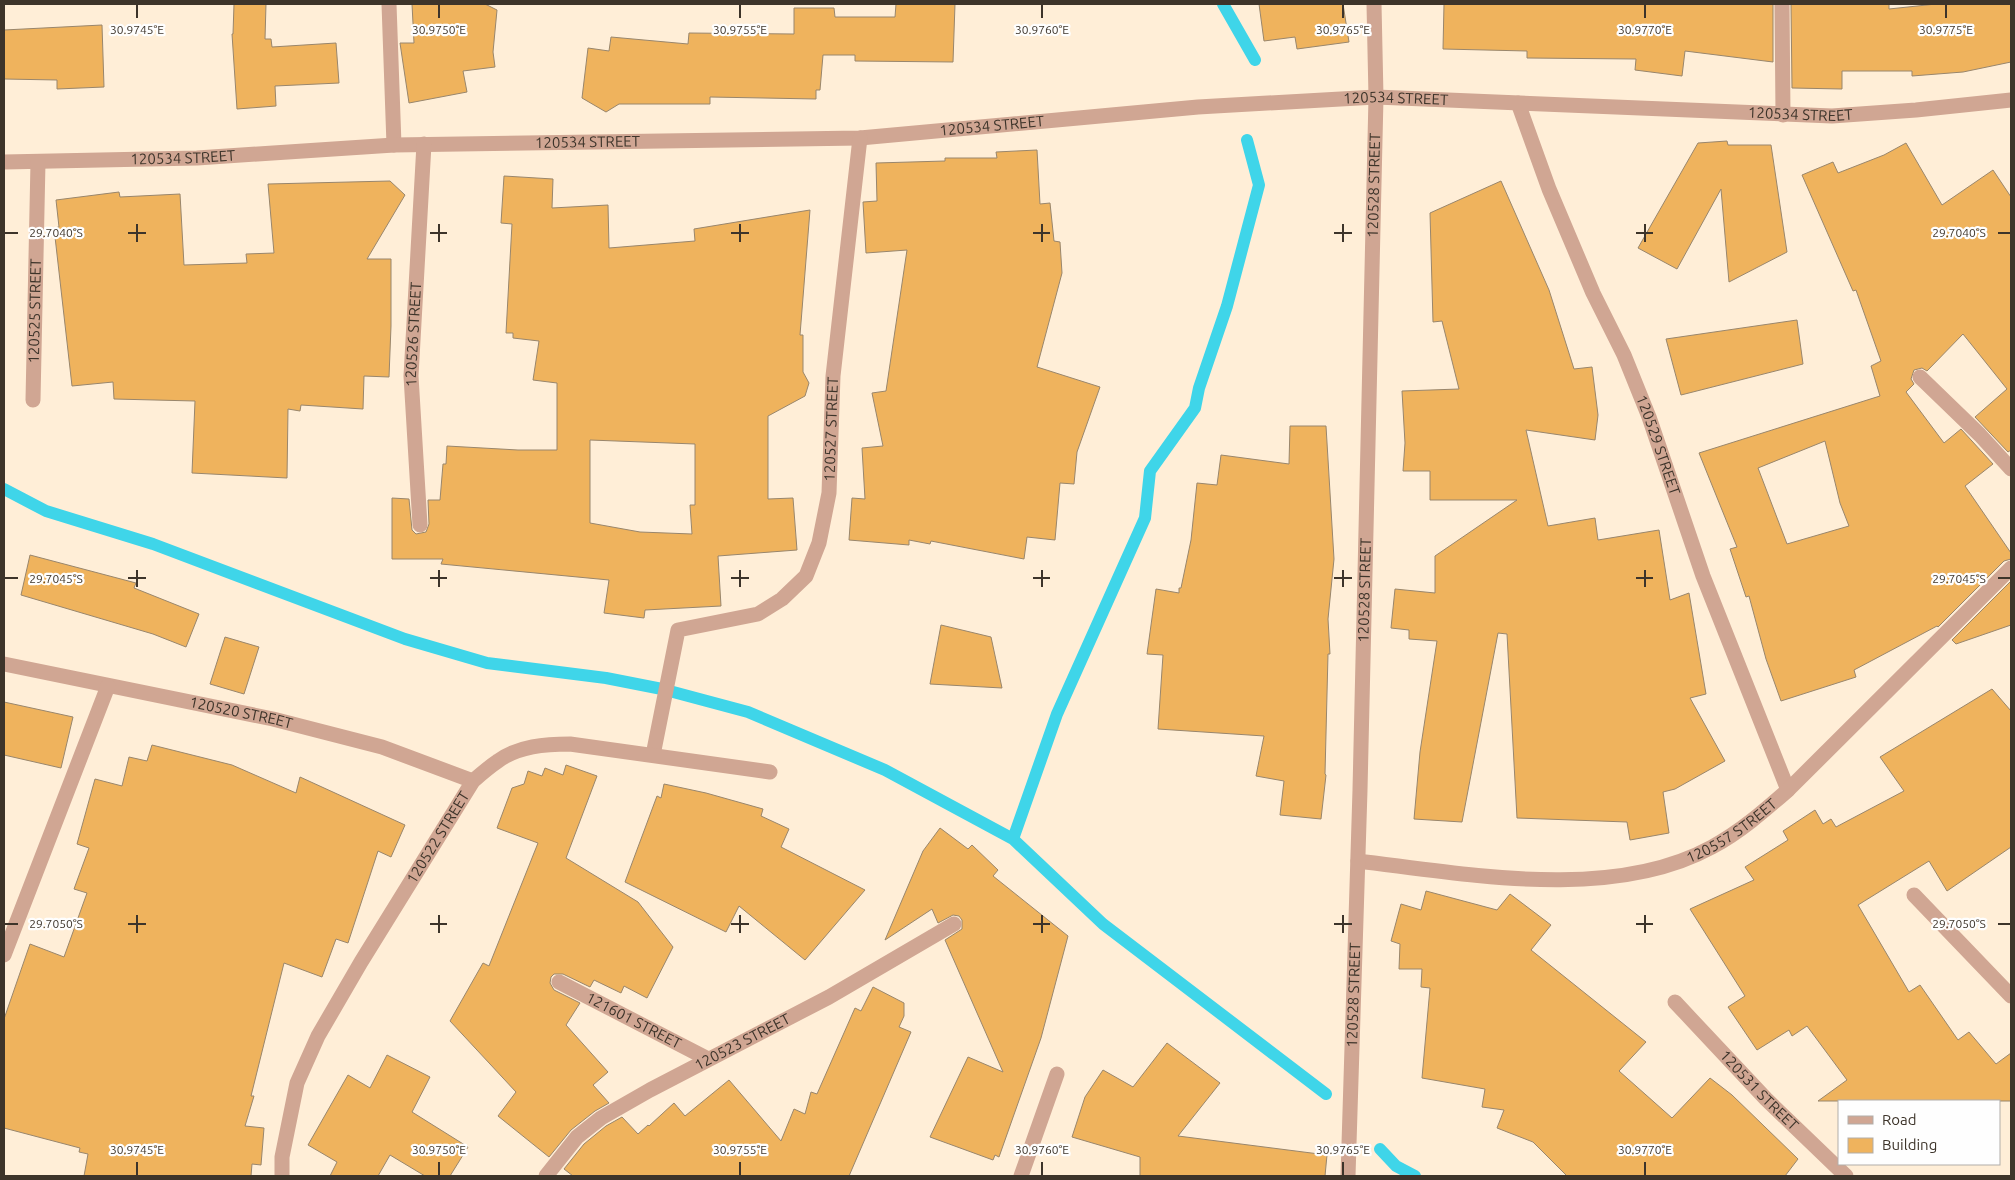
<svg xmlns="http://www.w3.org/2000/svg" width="2015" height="1180" viewBox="0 0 2015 1180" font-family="Ubuntu,sans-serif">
  <rect width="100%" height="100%" fill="#ffeed7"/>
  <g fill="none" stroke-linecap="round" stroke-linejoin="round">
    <path stroke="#3fd5e9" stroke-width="12" d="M 1223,4 L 1255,60
      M 4,489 L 46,511 L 153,544 L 405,639 L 487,663 L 606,678 L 662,689 L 748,712 L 885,770 L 1013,839 L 1103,924 L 1326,1094
      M 1013,839 L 1057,714 L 1145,518 L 1150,471 L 1195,408 L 1199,388 L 1227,306 L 1259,185 L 1247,140
      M 1380,1149 L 1396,1166 L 1415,1176"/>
  </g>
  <path fill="#efb35d" stroke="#99866c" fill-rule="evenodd" d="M 234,4 L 266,4 L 265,39 L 271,39 L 272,47 L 336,43 L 339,83 L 275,86 L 276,106 L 237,109 L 232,34 L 233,34 Z
    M 412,4 L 485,4 L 497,10 L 493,52 L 495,67 L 463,71 L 467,92 L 409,103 L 400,43 L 414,43 Z
    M 896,4 L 955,4 L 953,62 L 855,61 L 855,55 L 823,55 L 820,90 L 816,90 L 816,99 L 710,97 L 710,104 L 619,104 L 606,112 L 582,98 L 588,48 L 609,51 L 611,37 L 688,44 L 689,33 L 794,34 L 794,8 L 834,8 L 835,17 L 895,17 Z
    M 1259,4 L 1343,4 L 1349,42 L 1297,49 L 1295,37 L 1264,41 Z
    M 1444,4 L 1773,4 L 1773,62 L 1685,51 L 1682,76 L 1635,70 L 1636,59 L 1527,58 L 1527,51 L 1443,49 Z
    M 1791,4 L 1889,4 L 1889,9 L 1936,4 L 2011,4 L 2011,62 L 1963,72 L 1912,76 L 1912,71 L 1842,71 L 1842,89 L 1792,88 Z
    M 102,25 L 104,87 L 57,89 L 57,80 L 4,79 L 4,30 Z
    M 1727,141 L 1728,145 L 1771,145 L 1787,252 L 1729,282 L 1721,189 L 1677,269 L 1638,248 L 1698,143 Z
    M 1906,143 L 1942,205 L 1993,170 L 2011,197 L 2011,450 L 2008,452 L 1975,417 L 2007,389 L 1963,334 L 1927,371 L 1922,368 L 1914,370 L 1911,379 L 1914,384 L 1906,392 L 1944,443 L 1961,429 L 1993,464 L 1965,486 L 2011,553 L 2011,559 L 2004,561 L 1938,627 L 1937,626 L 1854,670 L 1856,677 L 1781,701 L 1766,659 L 1749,596 L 1746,597 L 1730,549 L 1737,547 L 1699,453 L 1880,396 L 1871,366 L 1881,361 L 1856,290 L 1853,291 L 1802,175 L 1833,162 L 1838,173 L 1884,155 ZM 1825,441 L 1840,503 L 1849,526 L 1787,544 L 1758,468 Z
    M 1037,150 L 1040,204 L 1050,203 L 1054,241 L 1060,242 L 1062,273 L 1037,367 L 1100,387 L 1077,452 L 1074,484 L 1060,483 L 1055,540 L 1027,537 L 1024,559 L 931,541 L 930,544 L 909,540 L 909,545 L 849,540 L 852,498 L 865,499 L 862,448 L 883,446 L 872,393 L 886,391 L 907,250 L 866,253 L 863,202 L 877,201 L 876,163 L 945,161 L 945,158 L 997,158 L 996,152 Z
    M 504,176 L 553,179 L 552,208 L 608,205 L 609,248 L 695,241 L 694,229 L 810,210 L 800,335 L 803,335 L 803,372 L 809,383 L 805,396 L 768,416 L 768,499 L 793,498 L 797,550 L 718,556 L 721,606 L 645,610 L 644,618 L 604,613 L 609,580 L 441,564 L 443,559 L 392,559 L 392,498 L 409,499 L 412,530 L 416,534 L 426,532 L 429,524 L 428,500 L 440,500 L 443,464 L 446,464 L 447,446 L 518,450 L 557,450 L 557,383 L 533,380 L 539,341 L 513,338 L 513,333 L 506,333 L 512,224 L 501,223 ZM 590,440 L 695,444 L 695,505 L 690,505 L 692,534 L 640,532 L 590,523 Z
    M 390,181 L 405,195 L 367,259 L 391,259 L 391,326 L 389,377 L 364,376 L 363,409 L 301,405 L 300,411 L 288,409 L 287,478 L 192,473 L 195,401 L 114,399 L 113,382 L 72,386 L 54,228 L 59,227 L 56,200 L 119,192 L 120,197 L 180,194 L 184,265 L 247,263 L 246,254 L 274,253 L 268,184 Z
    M 1501,181 L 1549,290 L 1574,369 L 1592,367 L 1598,415 L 1595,440 L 1526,430 L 1548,526 L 1595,518 L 1598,540 L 1659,530 L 1670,600 L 1689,593 L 1706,694 L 1690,698 L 1725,761 L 1675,789 L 1663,792 L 1669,833 L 1630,840 L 1627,822 L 1517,818 L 1507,634 L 1498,633 L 1462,822 L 1414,819 L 1420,752 L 1437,641 L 1409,639 L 1409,630 L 1391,628 L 1395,589 L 1435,593 L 1435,556 L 1517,500 L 1430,500 L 1430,471 L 1403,471 L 1405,443 L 1402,391 L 1459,389 L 1442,321 L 1433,322 L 1430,213 Z
    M 1797,320 L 1803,364 L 1681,395 L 1666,339 Z
    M 1290,426 L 1326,426 L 1334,559 L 1328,619 L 1330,654 L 1328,654 L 1325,774 L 1326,775 L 1321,819 L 1280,815 L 1284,781 L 1256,776 L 1264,736 L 1158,729 L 1163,655 L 1147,654 L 1156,589 L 1179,593 L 1179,588 L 1181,588 L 1191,540 L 1197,483 L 1217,485 L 1221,455 L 1289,464 Z
    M 30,555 L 136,583 L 134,588 L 199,614 L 186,647 L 153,634 L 21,595 Z
    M 2011,581 L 2011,625 L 1956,644 L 1952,640 Z
    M 941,625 L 991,637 L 1002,688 L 930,684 Z
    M 225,637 L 259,647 L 244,694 L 210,684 Z
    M 1992,689 L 2011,711 L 2011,847 L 1947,891 L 1929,861 L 1858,905 L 1909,992 L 1920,985 L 1958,1040 L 1969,1032 L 1996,1064 L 2011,1053 L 2011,1101 L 1818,1101 L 1847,1080 L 1807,1026 L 1792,1036 L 1789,1030 L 1757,1050 L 1728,1007 L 1745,996 L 1690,909 L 1754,880 L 1745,867 L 1788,840 L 1783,831 L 1815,810 L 1823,824 L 1831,819 L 1836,827 L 1904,791 L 1880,757 Z
    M 4,702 L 73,717 L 61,768 L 4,755 Z
    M 152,745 L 232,765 L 296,793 L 300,777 L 405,825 L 391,857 L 378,851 L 348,943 L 336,939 L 322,977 L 284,963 L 251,1096 L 254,1096 L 245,1126 L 264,1128 L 261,1165 L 252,1164 L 251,1176 L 84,1176 L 88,1154 L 79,1152 L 80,1148 L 4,1128 L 4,1019 L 30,944 L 64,957 L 87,893 L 74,889 L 89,848 L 77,844 L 95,779 L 122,786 L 129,757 L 147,761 Z
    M 566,765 L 597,776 L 566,858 L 638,902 L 673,947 L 647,998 L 624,986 L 621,993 L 594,980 L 590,987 L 563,974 L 554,974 L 551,977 L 550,983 L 554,990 L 580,1003 L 566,1025 L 608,1072 L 593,1085 L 609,1103 L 595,1111 L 571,1130 L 549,1157 L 498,1116 L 516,1092 L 450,1021 L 483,963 L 489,966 L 538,843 L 497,828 L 512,788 L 524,784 L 528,771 L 542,776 L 545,768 L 563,775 Z
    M 664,784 L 706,793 L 763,809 L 761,816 L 789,829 L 781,847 L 865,890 L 805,960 L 739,906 L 726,932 L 625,882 L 657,796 L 661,798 Z
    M 940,828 L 968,849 L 972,845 L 998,870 L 993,876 L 1068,936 L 1041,1038 L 999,1157 L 995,1155 L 993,1160 L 930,1137 L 968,1057 L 1003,1072 L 945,940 L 962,929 L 962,920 L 959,916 L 953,915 L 938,923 L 932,909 L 885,940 L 923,851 Z
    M 1426,891 L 1497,910 L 1510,894 L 1551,925 L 1531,950 L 1646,1042 L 1619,1071 L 1672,1118 L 1710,1078 L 1732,1095 L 1798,1159 L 1785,1176 L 1567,1176 L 1533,1142 L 1497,1128 L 1504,1110 L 1482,1107 L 1485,1089 L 1422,1078 L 1430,988 L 1421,987 L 1422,969 L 1399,969 L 1400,944 L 1391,941 L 1401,904 L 1421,910 Z
    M 873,987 L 904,1003 L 904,1016 L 899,1027 L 911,1032 L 849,1176 L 573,1176 L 564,1169 L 584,1144 L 606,1126 L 622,1117 L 638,1134 L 648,1125 L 649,1126 L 674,1103 L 685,1116 L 729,1080 L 781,1141 L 794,1109 L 805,1114 L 811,1092 L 817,1094 L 855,1008 L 861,1011 Z
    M 1167,1043 L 1220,1083 L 1178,1136 L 1327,1155 L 1325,1176 L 1140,1176 L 1140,1157 L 1072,1137 L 1085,1097 L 1103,1070 L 1133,1087 Z
    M 387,1055 L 430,1077 L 412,1112 L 468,1147 L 450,1176 L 425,1176 L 390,1155 L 378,1176 L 330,1176 L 337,1162 L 308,1145 L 348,1075 L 370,1088 Z"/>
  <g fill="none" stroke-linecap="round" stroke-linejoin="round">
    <g stroke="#d0a693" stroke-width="15">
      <path d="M 389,4 L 394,145"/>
      <path d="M 1782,4 L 1783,115"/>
      <path id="s1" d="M 1518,103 L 1549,189 L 1593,293 L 1624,355 L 1649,417 L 1703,576 L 1788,790"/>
      <path id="s2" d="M 4,162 L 197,158 L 394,145 L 860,138 L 1198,107 L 1376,97 L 1832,116 L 1916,110 L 2011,100"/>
      <path d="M 1920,377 L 1980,435 L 2011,469"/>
      <path id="s3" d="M 33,400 L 38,162"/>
      <path id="s4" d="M 420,525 L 411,376 L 424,144"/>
      <path id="s5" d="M 4,664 L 273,719 L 382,747 L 473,781"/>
      <path id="s6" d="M 653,755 L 678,630 L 758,614 L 782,599 L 806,576 L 819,543 L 829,493 L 833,376 L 860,138"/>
      <path id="s7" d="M 1358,861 C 1467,874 1612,902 1712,847 C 1740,832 1764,811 1788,790 L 2011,568"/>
      <path d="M 1914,895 L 2011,996"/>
      <path d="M 4,955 L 108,686"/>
      <path id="s8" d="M 559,982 L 708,1059"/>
      <path id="s9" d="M 1675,1002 L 1766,1099 L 1846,1176"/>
      <path id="s10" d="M 282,1176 L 282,1157 L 297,1083 L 318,1036 L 361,962 L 473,781 C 481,774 489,767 498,761 C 518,746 546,744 570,744 L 770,772"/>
      <path id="s11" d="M 546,1176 L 577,1137 L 601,1118 L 650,1090 L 829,997 L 954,924"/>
      <path d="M 1021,1176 L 1057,1074"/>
      <path id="s12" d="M 1348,1176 L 1360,790 L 1376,97 L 1374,4"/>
    </g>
  </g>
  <path fill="none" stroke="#3d342a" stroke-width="2" d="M 137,5 L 137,18M 439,5 L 439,18M 740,5 L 740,18M 1042,5 L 1042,18M 1343,5 L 1343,18M 1645,5 L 1645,18M 1946,5 L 1946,18M 137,224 L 137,242M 439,224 L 439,242M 740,224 L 740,242M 1042,224 L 1042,242M 1343,224 L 1343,242M 1645,224 L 1645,242M 5,233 L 18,233M 128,233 L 146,233M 430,233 L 447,233M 731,233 L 749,233M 1033,233 L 1050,233M 1334,233 L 1352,233M 1636,233 L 1653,233M 1998,233 L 2010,233M 137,570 L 137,587M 439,570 L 439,587M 740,570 L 740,587M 1042,570 L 1042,587M 1343,570 L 1343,587M 1645,570 L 1645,587M 5,578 L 18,578M 128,578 L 146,578M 430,578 L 447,578M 731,578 L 749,578M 1033,578 L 1050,578M 1334,578 L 1352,578M 1636,578 L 1653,578M 1998,578 L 2010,578M 137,915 L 137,933M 439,915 L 439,933M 740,915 L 740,933M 1042,915 L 1042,933M 1343,915 L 1343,933M 1645,915 L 1645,933M 5,924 L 18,924M 128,924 L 146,924M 430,924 L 447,924M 731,924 L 749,924M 1033,924 L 1050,924M 1334,924 L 1352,924M 1636,924 L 1653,924M 1998,924 L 2010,924M 137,1162 L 137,1175M 439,1162 L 439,1175M 740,1162 L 740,1175M 1042,1162 L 1042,1175M 1343,1162 L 1343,1175M 1645,1162 L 1645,1175"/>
  <g text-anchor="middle" stroke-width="4.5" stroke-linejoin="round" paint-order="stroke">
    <g font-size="15" fill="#3d342a" stroke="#fefefe">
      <text dy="5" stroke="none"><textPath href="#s2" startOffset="1394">120534 STREET</textPath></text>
      <text dy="5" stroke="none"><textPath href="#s2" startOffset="1799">120534 STREET</textPath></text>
      <text dy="5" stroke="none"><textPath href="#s2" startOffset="989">120534 STREET</textPath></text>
      <text dy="5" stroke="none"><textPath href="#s2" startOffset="584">120534 STREET</textPath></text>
      <text dy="5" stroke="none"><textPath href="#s2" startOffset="179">120534 STREET</textPath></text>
      <text dy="5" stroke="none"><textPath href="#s12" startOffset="991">120528 STREET</textPath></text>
      <text dy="5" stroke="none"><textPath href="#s3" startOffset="89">120525 STREET</textPath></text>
      <text dy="5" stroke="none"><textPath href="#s4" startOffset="191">120526 STREET</textPath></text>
      <text dy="5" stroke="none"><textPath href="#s6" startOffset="421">120527 STREET</textPath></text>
      <text dy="5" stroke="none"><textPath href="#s1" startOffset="370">120529 STREET</textPath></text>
      <text dy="5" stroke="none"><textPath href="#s12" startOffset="586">120528 STREET</textPath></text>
      <text dy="5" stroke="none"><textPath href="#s5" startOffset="242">120520 STREET</textPath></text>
      <text dy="5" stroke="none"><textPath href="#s7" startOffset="385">120557 STREET</textPath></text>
      <text dy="5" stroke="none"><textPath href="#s10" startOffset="378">120522 STREET</textPath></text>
      <text dy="5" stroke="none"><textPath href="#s12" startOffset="181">120528 STREET</textPath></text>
      <text dy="5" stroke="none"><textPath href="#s8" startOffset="84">121601 STREET</textPath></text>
      <text dy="5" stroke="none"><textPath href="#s11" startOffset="241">120523 STREET</textPath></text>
      <text dy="5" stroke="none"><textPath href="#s9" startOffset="122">120531 STREET</textPath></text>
    </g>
  </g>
  <g font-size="12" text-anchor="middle" fill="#3d342a" stroke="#fefefe" stroke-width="4.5" stroke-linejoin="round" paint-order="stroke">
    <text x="137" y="34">30.9745°E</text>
    <text x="439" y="34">30.9750°E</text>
    <text x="740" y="34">30.9755°E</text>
    <text x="1042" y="34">30.9760°E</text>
    <text x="1343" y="34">30.9765°E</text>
    <text x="1645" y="34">30.9770°E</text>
    <text x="1946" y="34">30.9775°E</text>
    <text x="56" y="237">29.7040°S</text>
    <text x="1959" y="237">29.7040°S</text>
    <text x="56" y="583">29.7045°S</text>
    <text x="1959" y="583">29.7045°S</text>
    <text x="56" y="928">29.7050°S</text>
    <text x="1959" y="928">29.7050°S</text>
    <text x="137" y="1154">30.9745°E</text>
    <text x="439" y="1154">30.9750°E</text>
    <text x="740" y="1154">30.9755°E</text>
    <text x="1042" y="1154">30.9760°E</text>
    <text x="1343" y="1154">30.9765°E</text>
    <text x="1645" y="1154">30.9770°E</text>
  </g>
  <rect width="2015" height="1180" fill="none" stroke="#3d342a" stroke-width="10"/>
  <rect x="1838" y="1100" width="162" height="65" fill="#fefefe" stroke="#b1ada9"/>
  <rect x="1848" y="1116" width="25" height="8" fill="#d0a693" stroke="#b1ada9"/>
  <text x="1882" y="1125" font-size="15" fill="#3d342a">Road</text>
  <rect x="1848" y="1138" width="25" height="15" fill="#efb35d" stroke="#b1ada9"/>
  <text x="1882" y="1150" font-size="15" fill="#3d342a">Building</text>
</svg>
